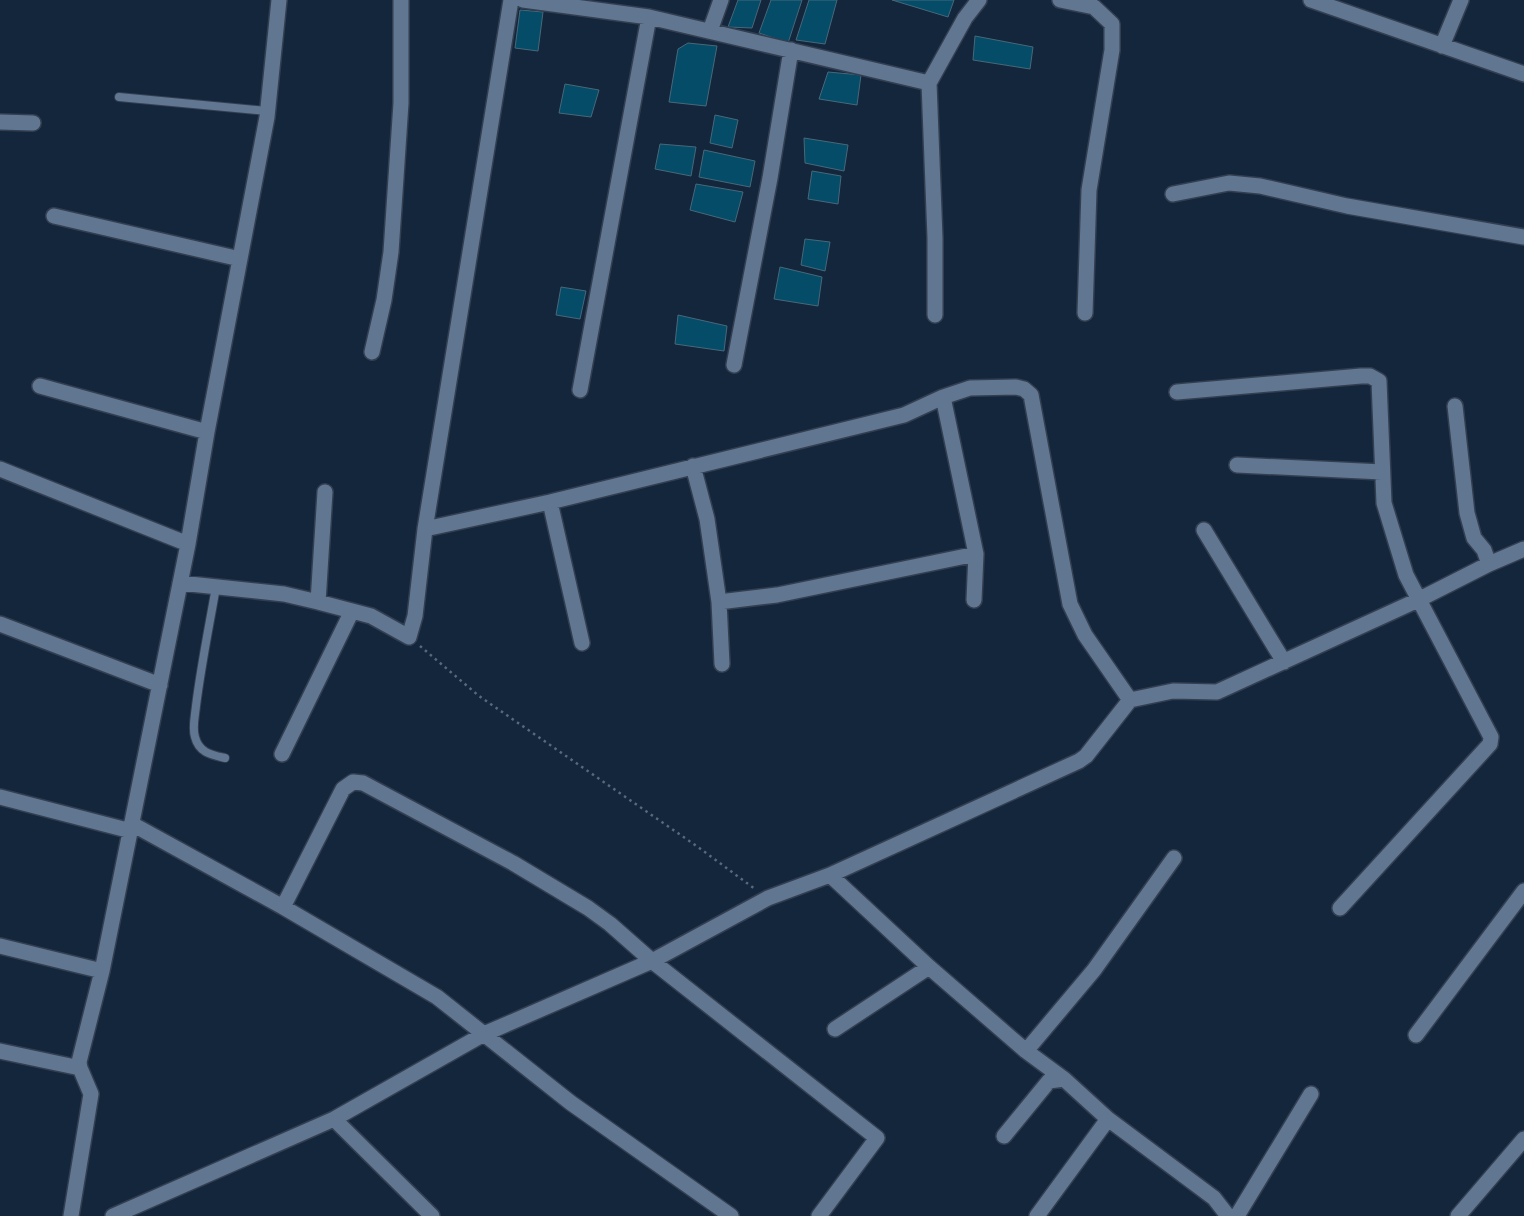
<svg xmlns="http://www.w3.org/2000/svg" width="1524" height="1216" viewBox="0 0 1524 1216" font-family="'Noto Serif',serif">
  <rect width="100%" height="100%" fill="#14263b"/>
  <path fill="#054c68" stroke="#486879" d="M 738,0 L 761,0 L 752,28 L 728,27 Z
    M 771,0 L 802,0 L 788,43 L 759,33 Z
    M 809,0 L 837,0 L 825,44 L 796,40 Z
    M 892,0 L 954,0 L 948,17 Z
    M 520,10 L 543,12 L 538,51 L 515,48 Z
    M 975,36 L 1033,47 L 1030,69 L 973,60 Z
    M 688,43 L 717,46 L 706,106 L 669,102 L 678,49 Z
    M 828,72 L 861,75 L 857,105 L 819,99 Z
    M 565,84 L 599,90 L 591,117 L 559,113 Z
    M 715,115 L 738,120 L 732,148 L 710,143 Z
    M 804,138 L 848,145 L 844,171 L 805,163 Z
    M 660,144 L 696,147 L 691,176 L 655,169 Z
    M 704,150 L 755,161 L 750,187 L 699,177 Z
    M 812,171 L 841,176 L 838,204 L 808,199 Z
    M 696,184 L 743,192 L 735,222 L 690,210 Z
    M 805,239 L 830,242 L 825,271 L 801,265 Z
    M 780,267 L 822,277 L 818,306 L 774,299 Z
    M 561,287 L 586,291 L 580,319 L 556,315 Z
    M 678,315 L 727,326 L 724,351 L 675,344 Z"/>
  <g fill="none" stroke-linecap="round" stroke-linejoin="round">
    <g stroke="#333f51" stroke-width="10">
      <path id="service" d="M 119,97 L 267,111
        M 216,587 C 209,627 201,666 196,706 C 195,716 192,728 195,737 C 199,753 212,755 225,758"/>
    </g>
    <g stroke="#333f51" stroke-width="18">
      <path id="minor" d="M 523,0 L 649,17 L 929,83
        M 1060,0 L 1094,7 L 1112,24 L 1112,50 L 1089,190 L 1085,313
        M 1311,0 L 1524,74
        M 710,31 L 721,0
        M 1442,46 L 1461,0
        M 0,122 L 33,123
        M 1173,194 L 1229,183 L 1260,186 L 1347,206 L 1524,237
        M 54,216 L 240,259
        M 935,315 L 935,238 L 929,83 L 965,18 L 979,0
        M 372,352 L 384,300 L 391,252 L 401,103 L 401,0
        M 734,365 L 770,178 L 791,50
        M 40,386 L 207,432
        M 580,390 L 649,17
        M 1177,392 L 1361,376 L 1370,376 L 1379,381 L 1384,503 L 1406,575 L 1491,737 L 1490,744 L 1340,908
        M 943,397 L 976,554 L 974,600
        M 1455,406 L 1467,513 L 1474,538 L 1484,550 L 1489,564
        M 1237,465 L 1382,472
        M 693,466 L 707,519 L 719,602 L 722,664
        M 0,469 L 188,544
        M 550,502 L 582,643
        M 425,529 L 550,502 L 904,415 L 943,397 L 970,388 L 1016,387 L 1024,389 L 1031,395 L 1070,604 L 1085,635 L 1130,700
        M 1204,530 L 1284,662
        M 180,583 L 284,594 L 318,602 L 371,616 L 409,637 L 415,616 L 425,529 L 511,0
        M 318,602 L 325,492
        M 719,602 L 777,595 L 976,554
        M 0,624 L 160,685
        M 282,754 L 352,611
        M 0,797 L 131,831
        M 132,824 L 283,907 L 437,997 L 571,1103 L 731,1216
        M 830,875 L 929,967 L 1026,1051 L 1064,1079 L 1108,1119 L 1214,1198 L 1228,1216
        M 283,907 L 343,789 L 353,782 L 363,783 L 513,863 L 588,908 L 610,924 L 652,961 L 877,1138 L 819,1216
        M 0,946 L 102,971
        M 835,1029 L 929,967
        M 1416,1035 L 1524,891
        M 0,1051 L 80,1068
        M 1026,1051 L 1094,970 L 1174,858
        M 334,1119 L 432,1216
        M 1004,1136 L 1049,1081 L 1064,1079
        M 71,1216 L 91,1094 L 80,1068 L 79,1062 L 102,971 L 188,544 L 207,432 L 267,117 L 279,0
        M 113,1216 L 334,1119 L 484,1034 L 652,961 L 768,898 L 830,875 L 1079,761 L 1086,756 L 1130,700 L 1173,691 L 1217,692 L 1418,600 L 1489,564 L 1524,549
        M 1037,1216 L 1108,1119
        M 1237,1216 L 1311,1094
        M 1458,1216 L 1524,1139"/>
    </g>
    <path stroke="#59697c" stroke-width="2.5" stroke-dasharray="2.5 4" stroke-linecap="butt" d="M 420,646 L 479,696 L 698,847 L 755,889"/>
    <use href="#service" stroke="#617690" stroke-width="8"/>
    <use href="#minor" stroke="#617690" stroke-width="15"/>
  </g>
</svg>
